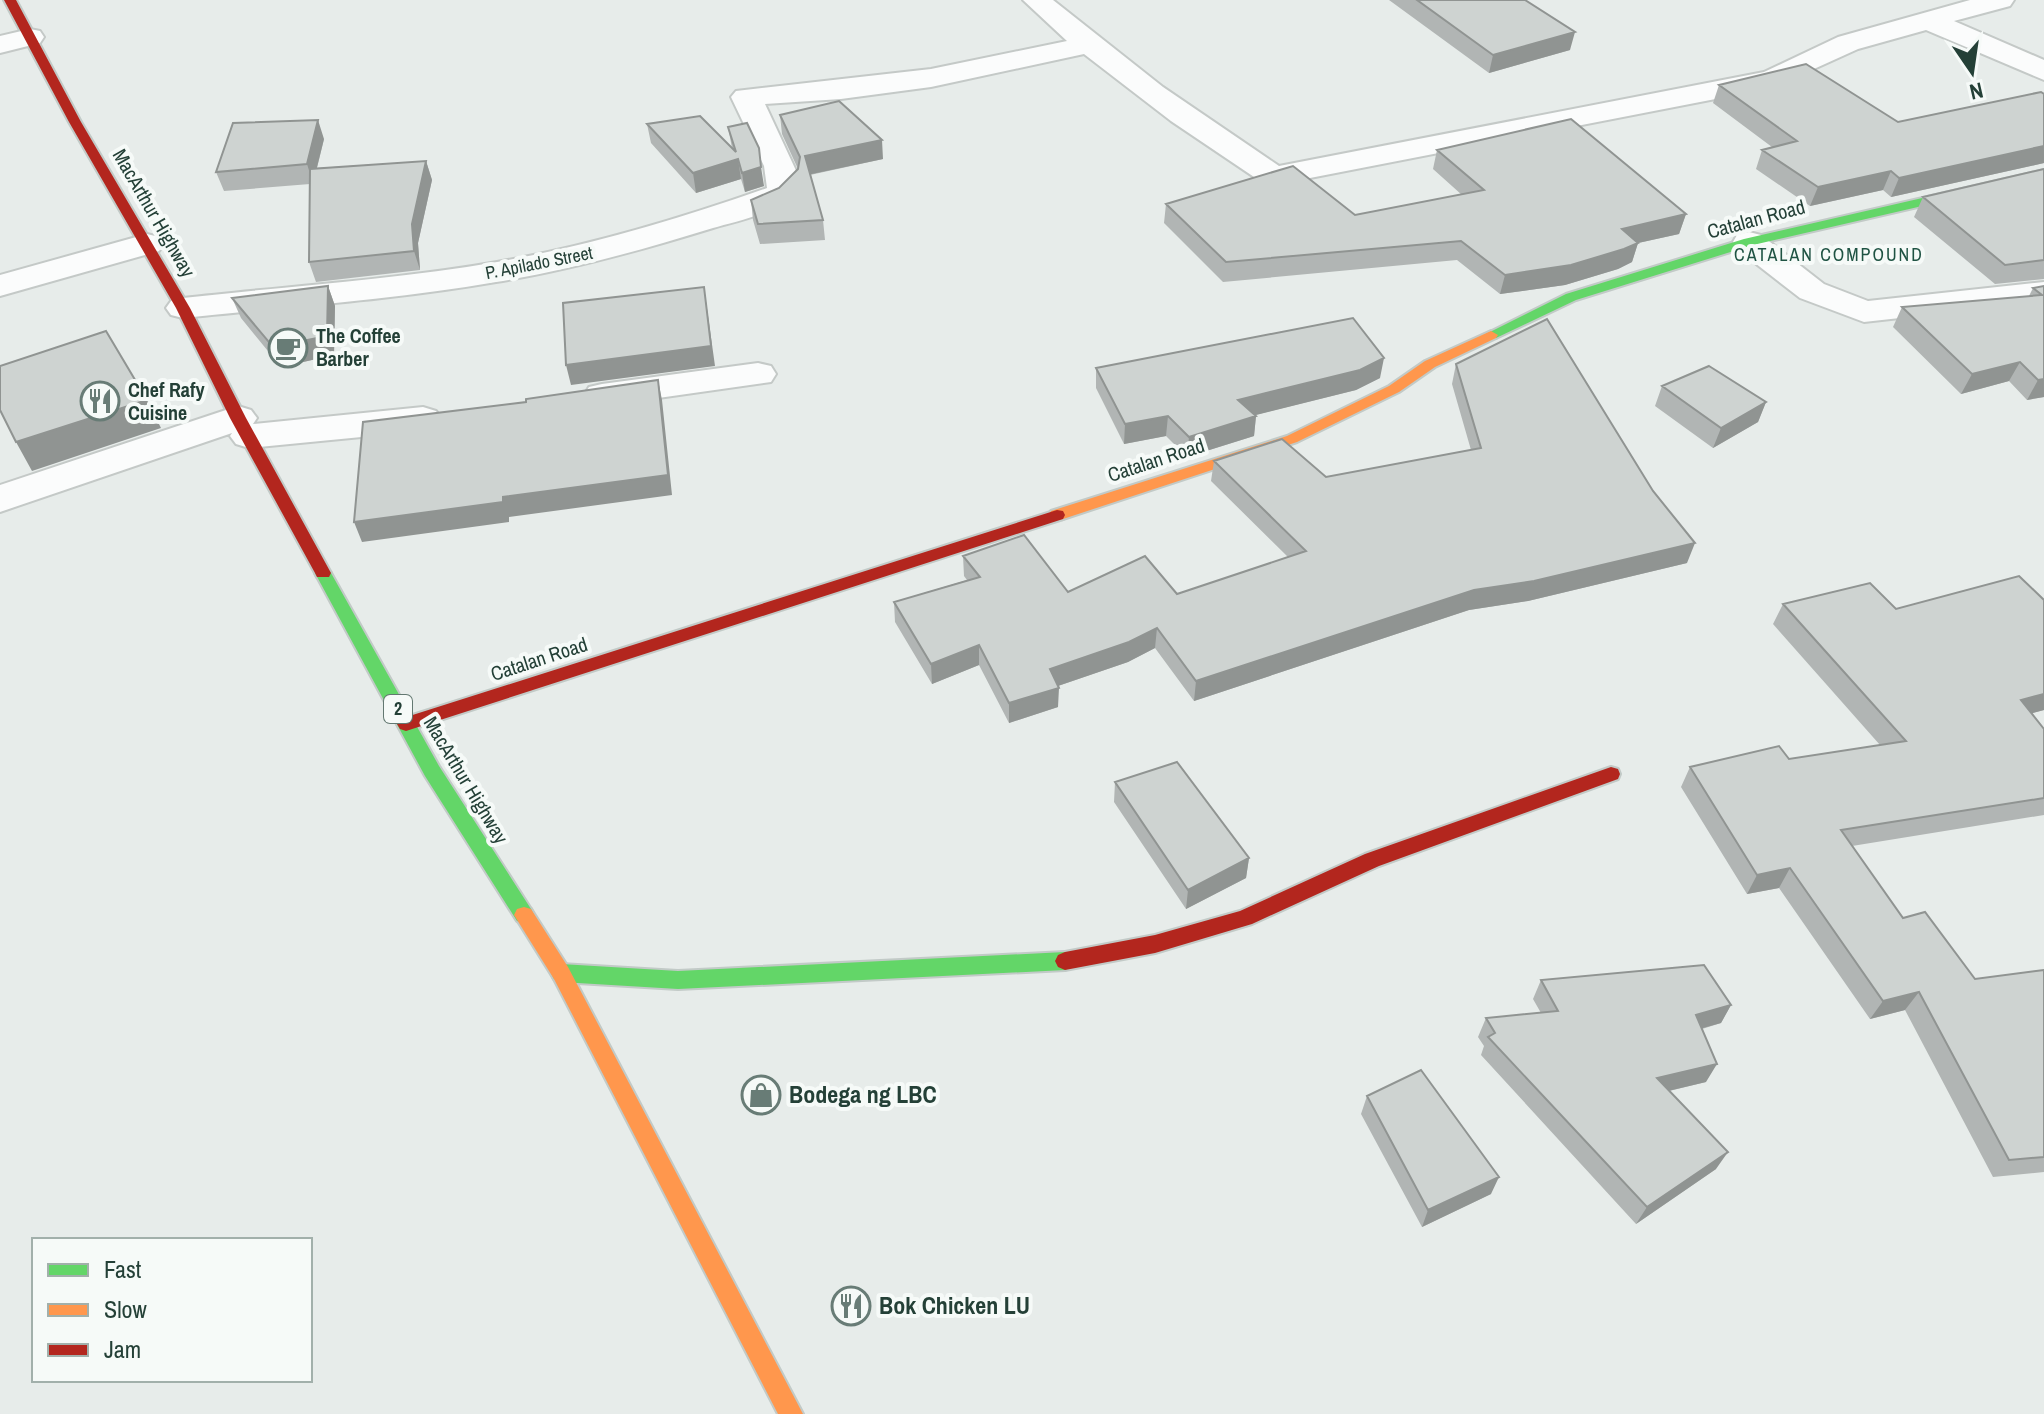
<svg xmlns="http://www.w3.org/2000/svg" width="2044" height="1414" viewBox="0 0 2044 1414" font-family="'Archivo Narrow',sans-serif">
  <rect width="100%" height="100%" fill="#e7ecea"/>
  <g fill="none" stroke-linecap="round" stroke-linejoin="round">
    <g stroke="#c4c9c7" stroke-width="4">
      <path id="street" d="M 1023,0 L 1053,0 L 1163,87 L 1279,166 L 1764,72 L 1838,37 L 1970,0 L 2014,0 L 2010,6 L 1954,21 L 2044,60 L 2044,80 L 1926,30 L 1858,49 L 1772,88 L 1274,185 L 1263,183 L 1171,121 L 1084,54 L 931,87 L 841,99 L 765,104 L 799,177 C 802,209 739,220 713,228 C 642,250 570,270 496,282 C 392,300 287,307 183,318 L 171,315 L 166,308 L 171,301 L 183,298 C 288,286 393,280 497,262 C 589,246 679,219 767,188 L 764,166 L 731,97 L 736,91 L 931,69 L 1067,41 Z
        M 30,29 L 40,31 L 44,37 L 40,43 L 0,53 L 0,36 Z
        M 1749,232 L 1761,235 L 1824,284 L 1868,301 L 2044,282 L 2044,302 L 1864,322 L 1800,298 L 1737,249 L 1733,242 L 1737,235 Z
        M 147,234 L 159,237 L 164,244 L 159,251 L 0,296 L 0,275 Z
        M 758,363 L 771,366 L 776,374 L 771,382 L 602,406 L 589,403 L 584,395 L 589,387 L 602,384 Z
        M 238,406 L 251,410 L 257,418 L 253,424 L 423,407 L 436,411 L 442,419 L 436,427 L 423,431 L 249,448 L 236,444 L 230,436 L 232,433 L 0,512 L 0,485 Z"/>
    </g>
    <g stroke="#c2cac7" stroke-width="4">
      <path id="fast" d="M 2044,170 L 2044,178 L 1753,245 L 1576,300 L 1496,338 L 1486,338 L 1484,335 L 1566,294 L 1744,239 Z
        M 323,567 L 331,573 L 439,766 L 531,909 L 534,915 L 531,921 L 524,923 L 517,921 L 425,776 L 315,573 Z
        M 1065,952 L 1072,955 L 1075,961 L 1072,967 L 1065,970 L 678,989 L 561,982 L 554,979 L 551,973 L 554,967 L 561,964 L 678,971 Z"/>
    </g>
    <g stroke="#c2cac7" stroke-width="4">
      <path id="slow" d="M 1491,331 L 1498,335 L 1496,338 L 1435,367 L 1399,392 L 1297,442 L 1063,519 L 1057,520 L 1049,515 L 1051,511 L 1287,436 L 1389,386 L 1425,361 Z
        M 524,907 L 531,909 L 568,967 L 803,1414 L 778,1414 L 554,979 L 514,915 L 517,909 Z"/>
    </g>
    <g stroke="#c2cac7" stroke-width="4">
      <path id="jam" d="M 4,0 L 16,0 L 81,122 L 190,308 L 246,418 L 331,573 L 329,577 L 317,577 L 315,573 L 230,418 L 176,308 L 69,122 Z
        M 1057,510 L 1063,511 L 1065,515 L 1063,519 L 406,731 L 400,729 L 397,724 L 400,719 Z
        M 1611,767 L 1618,769 L 1620,774 L 1618,779 L 1379,866 L 1252,924 L 1155,953 L 1065,970 L 1058,967 L 1055,961 L 1058,955 L 1065,952 L 1155,935 L 1240,911 L 1365,854 Z"/>
    </g>
    <use href="#street" fill="#fbfcfc" fill-rule="evenodd"/>
    <use href="#fast" fill="#63d668" fill-rule="evenodd"/>
    <use href="#slow" fill="#ff974d" fill-rule="evenodd"/>
    <use href="#jam" fill="#b3261e" fill-rule="evenodd"/>
  </g>
  <path fill="#b1b5b4" d="M 1389,0 L 1525,0 L 1570,50 L 1489,73 Z
    M 1719,85 L 1898,122 L 2044,94 L 2044,163 L 1891,197 L 1883,190 L 1810,206 L 1756,169 L 1762,150 L 1772,147 L 1713,103 Z
    M 780,115 L 883,159 L 810,175 L 823,220 L 825,240 L 760,244 L 753,220 L 751,200 L 779,188 L 798,169 L 782,134 Z
    M 647,124 L 732,148 L 728,127 L 764,186 L 745,192 L 741,179 L 696,193 L 651,143 Z
    M 324,139 L 317,168 L 426,161 L 432,180 L 418,243 L 420,270 L 316,282 L 309,262 L 310,184 L 224,191 L 216,172 Z
    M 1437,150 L 1686,214 L 1679,234 L 1638,243 L 1632,262 L 1618,269 L 1565,285 L 1500,294 L 1457,260 L 1223,282 L 1164,223 L 1166,204 L 1355,215 L 1462,195 L 1433,169 Z
    M 2044,169 L 2044,279 L 1995,284 L 1914,217 L 1923,197 Z
    M 328,286 L 335,306 L 334,355 L 281,367 L 241,318 L 232,298 Z
    M 2044,286 L 2044,397 L 2027,400 L 2009,381 L 1961,394 L 1893,327 L 1902,307 L 2029,296 L 2033,288 Z
    M 1456,364 L 1687,563 L 1528,601 L 1469,610 L 1194,701 L 1155,648 L 1128,662 L 1058,686 L 1058,707 L 1009,723 L 979,665 L 932,684 L 895,622 L 894,602 L 967,580 L 964,576 L 963,556 L 1068,592 L 1177,594 L 1288,557 L 1211,481 L 1214,461 L 1326,477 L 1471,450 L 1452,384 Z
    M 1096,368 L 1380,378 L 1356,390 L 1255,415 L 1256,416 L 1254,436 L 1187,457 L 1166,436 L 1124,444 L 1096,388 Z
    M 1662,386 L 1766,402 L 1758,422 L 1713,448 L 1655,406 Z
    M 2044,600 L 2044,710 L 2032,713 L 2044,729 L 2044,815 L 1852,846 L 1903,918 L 1975,979 L 2044,970 L 2044,1172 L 1993,1177 L 1905,1010 L 1870,1019 L 1779,888 L 1747,894 L 1681,787 L 1690,767 L 1789,759 L 1880,745 L 1773,624 L 1783,604 L 1896,609 Z
    M 1115,782 L 1249,858 L 1246,878 L 1186,909 L 1114,802 Z
    M 1541,980 L 1731,1005 L 1721,1023 L 1702,1029 L 1706,1082 L 1669,1091 L 1716,1169 L 1636,1224 L 1481,1055 L 1484,1046 L 1478,1037 L 1486,1018 L 1541,1013 L 1533,999 Z
    M 1367,1096 L 1491,1194 L 1422,1227 L 1361,1114 Z"/>
  <path fill="#909492" d="M 1575,32 L 1570,50 L 1489,73 L 1493,55 Z
    M 318,120 L 324,139 L 313,183 L 307,164 Z
    M 882,140 L 883,159 L 807,175 L 805,156 Z
    M 2044,146 L 2044,163 L 1891,197 L 1899,178 Z
    M 738,159 L 741,179 L 696,193 L 693,173 Z
    M 426,161 L 432,180 L 418,243 L 420,270 L 414,251 L 412,224 Z
    M 761,167 L 764,186 L 745,192 L 742,173 Z
    M 1891,171 L 1883,190 L 1810,206 L 1818,187 Z
    M 1686,214 L 1679,234 L 1638,243 L 1632,262 L 1618,269 L 1565,285 L 1500,294 L 1505,275 L 1622,229 Z
    M 328,286 L 335,306 L 334,355 L 281,367 L 273,347 Z
    M 704,287 L 715,366 L 571,385 L 566,365 Z
    M 1384,358 L 1380,378 L 1356,390 L 1236,420 L 1238,400 Z
    M 2020,362 L 2009,381 L 1961,394 L 1972,374 Z
    M 2044,379 L 2044,397 L 2027,400 L 2038,380 Z
    M 658,380 L 662,400 L 672,495 L 509,517 L 509,522 L 362,542 L 354,522 L 503,497 Z
    M 147,400 L 161,428 L 32,471 L 16,442 Z
    M 1766,402 L 1758,422 L 1713,448 L 1721,428 Z
    M 1168,416 L 1166,436 L 1124,444 L 1125,424 Z
    M 1256,416 L 1254,436 L 1187,457 L 1189,437 Z
    M 1695,543 L 1687,563 L 1528,601 L 1469,610 L 1194,701 L 1196,681 L 1474,590 Z
    M 1157,628 L 1155,648 L 1128,662 L 1049,689 L 1050,669 Z
    M 979,645 L 979,665 L 932,684 L 931,664 Z
    M 1059,688 L 1058,707 L 1009,723 L 1009,703 Z
    M 2044,694 L 2044,710 L 2008,720 L 2021,700 Z
    M 1249,858 L 1246,878 L 1186,909 L 1188,890 Z
    M 1790,868 L 1779,888 L 1747,894 L 1757,875 Z
    M 1919,992 L 1905,1010 L 1870,1019 L 1883,1001 Z
    M 1731,1005 L 1721,1023 L 1685,1033 L 1696,1015 Z
    M 1717,1064 L 1706,1082 L 1647,1096 L 1657,1078 Z
    M 1728,1152 L 1716,1169 L 1636,1224 L 1647,1207 Z
    M 1499,1177 L 1491,1194 L 1422,1227 L 1428,1210 Z"/>
  <path fill="#ced3d1" stroke="#909492" stroke-width="2" d="M 1417,0 L 1525,0 L 1575,32 L 1493,55 Z
    M 1806,64 L 1898,122 L 2041,92 L 2044,94 L 2044,146 L 1899,178 L 1891,171 L 1818,187 L 1762,150 L 1797,141 L 1719,85 Z
    M 839,101 L 882,140 L 805,156 L 823,220 L 758,224 L 751,200 L 779,188 L 798,169 L 800,157 L 780,115 Z
    M 700,116 L 736,152 L 728,127 L 747,123 L 759,148 L 761,167 L 742,173 L 738,159 L 693,173 L 647,124 Z
    M 1571,119 L 1686,214 L 1622,229 L 1638,243 L 1624,249 L 1571,265 L 1505,275 L 1461,241 L 1226,262 L 1166,204 L 1293,166 L 1355,215 L 1484,190 L 1437,150 Z
    M 318,120 L 307,164 L 216,172 L 233,123 Z
    M 426,161 L 412,224 L 414,251 L 309,262 L 310,169 Z
    M 2044,169 L 2044,260 L 2005,265 L 1923,197 Z
    M 328,286 L 327,336 L 273,347 L 232,298 Z
    M 2044,286 L 2044,379 L 2038,380 L 2020,362 L 1972,374 L 1902,307 L 2042,295 L 2033,288 Z
    M 704,287 L 711,346 L 566,365 L 563,303 Z
    M 1353,318 L 1384,358 L 1360,370 L 1238,400 L 1256,416 L 1189,437 L 1168,416 L 1125,424 L 1096,368 Z
    M 1547,319 L 1653,491 L 1695,543 L 1534,581 L 1474,590 L 1196,681 L 1157,628 L 1129,642 L 1050,669 L 1059,688 L 1009,703 L 979,645 L 931,664 L 894,602 L 980,577 L 963,556 L 1024,535 L 1068,592 L 1145,556 L 1177,594 L 1306,551 L 1214,461 L 1282,439 L 1326,477 L 1481,448 L 1456,364 Z
    M 106,331 L 147,400 L 16,442 L 0,410 L 0,366 Z
    M 1709,366 L 1766,402 L 1721,428 L 1662,386 Z
    M 658,380 L 668,475 L 503,497 L 503,502 L 354,522 L 363,422 L 526,402 L 526,399 Z
    M 2019,576 L 2044,600 L 2044,694 L 2021,700 L 2044,729 L 2044,798 L 1841,830 L 1903,918 L 1925,912 L 1975,979 L 2044,970 L 2044,1157 L 2009,1160 L 1919,992 L 1883,1001 L 1790,868 L 1757,875 L 1690,767 L 1779,746 L 1789,759 L 1906,741 L 1783,604 L 1870,583 L 1896,609 Z
    M 1177,762 L 1249,858 L 1188,890 L 1115,782 Z
    M 1704,965 L 1731,1005 L 1696,1015 L 1717,1064 L 1657,1078 L 1728,1152 L 1647,1207 L 1488,1037 L 1495,1033 L 1486,1018 L 1558,1011 L 1541,980 Z
    M 1421,1070 L 1499,1177 L 1428,1210 L 1367,1096 Z"/>
  <defs>
    <g id="cafe-ring" transform="scale(2)"><circle r="9.5" fill="#f6faf8" stroke="#687c76" stroke-width="1.5"/><path d="M-5.5-4.5H6V0H3Q3 3.5 0 3.5H-2.5Q-5.5 3.5-5.5 0ZM3-3.2v2h1.7v-2ZM-6 4.5H4V6H-6Z" fill="#687c76"/></g>
    <g id="restaurant-ring" transform="scale(2)"><circle r="9.5" fill="#f6faf8" stroke="#687c76" stroke-width="1.5"/><path d="M-5-6h1v4h1v-4h1v4h1v-4h1v5L-1.5 .5V6h-2V.5L-5-1ZM5-6V6H3V1.5H1.5Q1.5-4 5-6Z" fill="#687c76"/></g>
    <g id="shop-ring" transform="scale(2)"><circle r="9.5" fill="#f6faf8" stroke="#687c76" stroke-width="1.5"/><path d="M-5-2.5h2.3a2.7 3.5 0 0 1 5.4 0H5L5.5 6h-11ZM-1.5-2.5h3a1.5 2.3 0 0 0-3 0Z" fill="#687c76"/></g>
  </defs>
  <g fill-rule="evenodd">
    <use href="#cafe-ring" x="288" y="348"/>
    <use href="#restaurant-ring" x="100" y="401"/>
    <use href="#shop-ring" x="761" y="1095"/>
    <use href="#restaurant-ring" x="851" y="1306"/>
  </g>
  <g text-anchor="middle" stroke-width="8" stroke-linejoin="round" paint-order="stroke">
    <g font-size="18" letter-spacing="2" fill="#1f5343" stroke="#f6faf8">
      <text x="1829" y="261">CATALAN COMPOUND</text>
    </g>
    <g font-size="18" fill="#244037" stroke="#f6faf8">
      <text transform="translate(539 263) rotate(-11)" y="6">P. Apilado Street</text>
    </g>
    <rect fill="#f6faf8" stroke="#637871" stroke-width="2" x="384" y="695" width="28" height="28" rx="6"/>
    <g font-size="18" font-weight="bold" fill="#244037">
      <text x="398" y="715">2</text>
    </g>
    <g font-size="20" fill="#244037" stroke="#f6faf8">
      <text transform="translate(154 213) rotate(60)" y="7">MacArthur Highway</text>
      <text transform="translate(1756 219) rotate(-15)" y="7">Catalan Road</text>
      <text transform="translate(1156 460) rotate(-18)" y="7">Catalan Road</text>
      <text transform="translate(539 659) rotate(-18)" y="7">Catalan Road</text>
      <text transform="translate(466 780) rotate(59)" y="7">MacArthur Highway</text>
    </g>
    <g font-size="20" font-weight="bold" fill="#244037" stroke="#f6faf8" text-anchor="start">
      <text x="316" y="343">The Coffee<tspan x="316" dy="23">Barber</tspan></text>
      <text x="128" y="397">Chef Rafy<tspan x="128" dy="23">Cuisine</tspan></text>
    </g>
    <g font-size="24" font-weight="bold" fill="#244037" stroke="#f6faf8" text-anchor="start">
      <text x="789" y="1103">Bodega ng LBC</text>
      <text x="879" y="1314">Bok Chicken LU</text>
    </g>
  </g>
  <rect x="32" y="1238" width="280" height="144" fill="#f6faf8" stroke="#a2b0ab" stroke-width="2"/>
  <rect x="48" y="1264" width="40" height="12" fill="#63d668" stroke="#a2b0ab" stroke-width="2"/>
  <text x="104" y="1278" font-size="24" fill="#244037">Fast</text>
  <rect x="48" y="1304" width="40" height="12" fill="#ff974d" stroke="#a2b0ab" stroke-width="2"/>
  <text x="104" y="1318" font-size="24" fill="#244037">Slow</text>
  <rect x="48" y="1344" width="40" height="12" fill="#b3261e" stroke="#a2b0ab" stroke-width="2"/>
  <text x="104" y="1358" font-size="24" fill="#244037">Jam</text>
  <g transform="translate(1972 72) rotate(167)" stroke="#f6faf8" stroke-width="6" paint-order="stroke">
  <path d="M0-6L14 30L0 20L-14 30Z" fill="#244037"/>
  <text y="-12" font-size="22" font-weight="bold" text-anchor="middle" fill="#244037">N</text>
  </g>
</svg>
